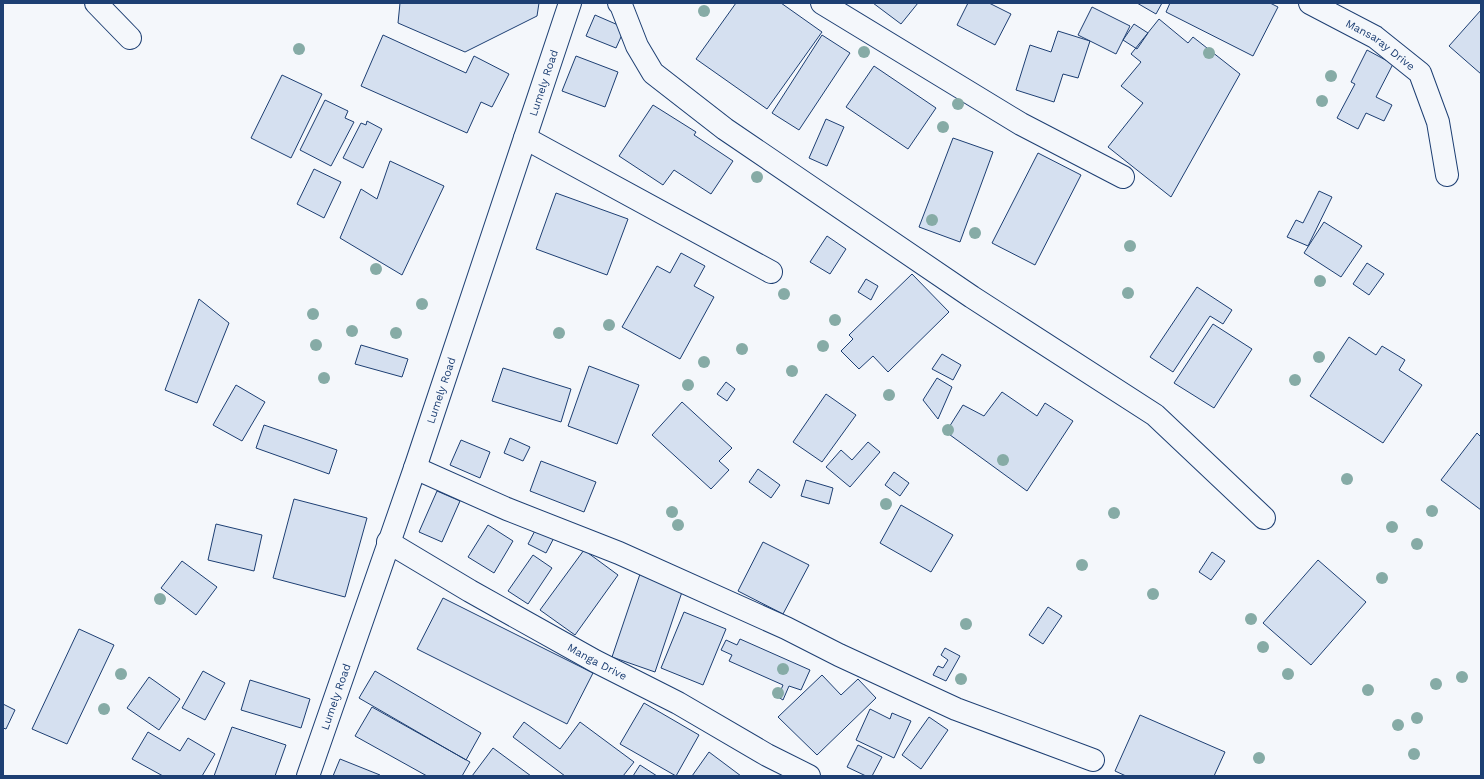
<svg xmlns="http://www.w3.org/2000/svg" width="1484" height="779" viewBox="0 0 1484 779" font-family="'Work Sans',sans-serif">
  <rect width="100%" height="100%" fill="#f4f7fb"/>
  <path fill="#d5e0f0" stroke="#1d3f73" d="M 400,3 L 539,3 L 537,16 L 465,52 L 398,23 Z
    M 736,3 L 781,3 L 822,32 L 767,109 L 696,59 Z
    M 873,3 L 918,3 L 901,24 Z
    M 968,3 L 989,3 L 1011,14 L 995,45 L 957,25 Z
    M 1137,3 L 1162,3 L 1156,14 Z
    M 1170,3 L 1270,3 L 1278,7 L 1253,56 L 1166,12 Z
    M 1092,7 L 1130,26 L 1116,54 L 1078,35 Z
    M 1481,10 L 1481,74 L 1449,46 Z
    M 595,15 L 625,28 L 616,48 L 586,36 Z
    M 1159,19 L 1188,43 L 1193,37 L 1240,74 L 1171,197 L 1108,147 L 1143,103 L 1121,86 L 1141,62 L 1131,54 Z
    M 1134,24 L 1148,33 L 1137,49 L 1123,40 Z
    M 1058,31 L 1090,41 L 1078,78 L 1063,74 L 1054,102 L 1016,90 L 1030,45 L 1051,52 Z
    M 383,35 L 466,73 L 474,56 L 509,74 L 492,107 L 481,102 L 467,133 L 361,86 Z
    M 822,35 L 850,53 L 799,130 L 772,113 Z
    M 1367,50 L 1393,64 L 1376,97 L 1392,105 L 1384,121 L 1366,113 L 1358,129 L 1337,118 L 1355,84 L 1351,82 Z
    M 576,56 L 618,72 L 605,107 L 562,91 Z
    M 874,66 L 936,108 L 908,149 L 846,107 Z
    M 282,75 L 322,94 L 291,158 L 251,138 Z
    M 325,100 L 348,111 L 345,118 L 354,122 L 331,166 L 300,150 Z
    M 653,105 L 696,132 L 694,135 L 733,161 L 711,194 L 674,170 L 663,185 L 619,156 Z
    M 826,119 L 844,127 L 827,166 L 809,158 Z
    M 367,121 L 382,129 L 363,168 L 343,158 L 361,123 L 366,125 Z
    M 953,138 L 993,152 L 960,242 L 919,227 Z
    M 1038,153 L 1081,175 L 1035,265 L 992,243 Z
    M 390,161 L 444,186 L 402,275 L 340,238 L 361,189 L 377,199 Z
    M 314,169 L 341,182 L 324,218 L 297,204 Z
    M 1319,191 L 1332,197 L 1308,246 L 1287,237 L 1296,220 L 1303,223 Z
    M 556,193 L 628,219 L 607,275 L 536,249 Z
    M 1324,222 L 1362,246 L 1341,277 L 1304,253 Z
    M 827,236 L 846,249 L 830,274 L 810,262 Z
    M 681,253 L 705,266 L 694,286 L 714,297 L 680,359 L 622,327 L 657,266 L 670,273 Z
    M 1367,263 L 1384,274 L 1369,295 L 1353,284 Z
    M 912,274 L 949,312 L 888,372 L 873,356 L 859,369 L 841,351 L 853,339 L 849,335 Z
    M 866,279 L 878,286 L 871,300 L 858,292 Z
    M 1197,287 L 1232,310 L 1223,324 L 1210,316 L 1173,372 L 1150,357 Z
    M 199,299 L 229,323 L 197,403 L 165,390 Z
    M 1213,324 L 1252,349 L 1214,408 L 1174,383 Z
    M 1349,337 L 1376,355 L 1382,346 L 1405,360 L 1399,370 L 1422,385 L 1383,443 L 1310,396 Z
    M 361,345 L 408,359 L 402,377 L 355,364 Z
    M 942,354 L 961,365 L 953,380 L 932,369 Z
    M 589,366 L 639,385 L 617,444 L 568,426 Z
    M 503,368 L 571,389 L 561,422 L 492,401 Z
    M 937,378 L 952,387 L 938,419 L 923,400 Z
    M 726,382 L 735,389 L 727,401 L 717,394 Z
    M 236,385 L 265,402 L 242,441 L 213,425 Z
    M 1002,392 L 1037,416 L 1045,403 L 1073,421 L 1027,491 L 946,432 L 963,405 L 984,416 Z
    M 826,394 L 856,415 L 822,462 L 793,442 Z
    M 682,402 L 732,448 L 719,461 L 729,470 L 711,489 L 652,435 Z
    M 264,425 L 337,450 L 329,474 L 256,448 Z
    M 1477,433 L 1481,437 L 1481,510 L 1441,480 Z
    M 510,438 L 530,447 L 523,461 L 504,453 Z
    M 461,440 L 490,452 L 480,478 L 450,465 Z
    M 868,442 L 880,452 L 850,487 L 826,467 L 841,450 L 852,460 Z
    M 541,461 L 596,482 L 584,512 L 530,491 Z
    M 758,469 L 780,485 L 771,498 L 749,482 Z
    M 894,472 L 909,483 L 900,496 L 885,485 Z
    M 806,480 L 833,488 L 829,504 L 801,496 Z
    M 437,491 L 460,501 L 442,542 L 419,532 Z
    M 294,499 L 367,518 L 345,597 L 273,578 Z
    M 901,505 L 953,535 L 931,572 L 880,543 Z
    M 216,524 L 262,535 L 254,571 L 208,560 Z
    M 488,525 L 513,541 L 494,573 L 468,557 Z
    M 538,525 L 556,534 L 546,553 L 528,544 Z
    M 763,542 L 809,565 L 783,614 L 738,591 Z
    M 584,550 L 618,575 L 575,635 L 540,610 Z
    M 1212,552 L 1225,561 L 1211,580 L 1199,572 Z
    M 533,555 L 552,568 L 528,604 L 508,591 Z
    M 1318,560 L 1366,602 L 1311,665 L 1263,623 Z
    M 182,561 L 217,587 L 196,615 L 161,588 Z
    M 640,574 L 683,589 L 655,672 L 612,657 Z
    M 443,598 L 593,673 L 567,724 L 417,649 Z
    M 1048,607 L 1062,616 L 1043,644 L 1029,635 Z
    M 684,612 L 726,629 L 703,685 L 661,668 Z
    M 79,629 L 114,645 L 67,744 L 32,729 Z
    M 740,639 L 810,670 L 801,690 L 789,686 L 783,700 L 778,697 L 783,685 L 729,661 L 732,655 L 721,650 L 726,640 L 737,645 Z
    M 945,648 L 960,656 L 946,681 L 933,675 L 938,666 L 943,668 L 948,660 L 941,655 Z
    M 203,671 L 225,683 L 205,720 L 182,708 Z
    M 375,671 L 481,733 L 466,760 L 359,698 Z
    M 822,675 L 841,695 L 858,679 L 876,698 L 817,755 L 778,717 Z
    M 149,677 L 180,699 L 159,730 L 127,708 Z
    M 250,680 L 310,699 L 301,728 L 241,710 Z
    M 644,703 L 699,735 L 676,776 L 620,744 Z
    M 3,704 L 15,710 L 6,729 L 3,728 Z
    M 372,707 L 470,762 L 462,776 L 427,776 L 355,736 Z
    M 870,709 L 890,719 L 892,713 L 911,721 L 894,758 L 856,740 Z
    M 1140,715 L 1225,752 L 1214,776 L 1126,776 L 1115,771 Z
    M 929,717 L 948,730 L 921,769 L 902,755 Z
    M 524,722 L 560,749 L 580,722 L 634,762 L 623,776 L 565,776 L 513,737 Z
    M 232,727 L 286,745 L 275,776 L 214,776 Z
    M 148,732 L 180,751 L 188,738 L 215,754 L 202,776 L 163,776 L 132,759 Z
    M 858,745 L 882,757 L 872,776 L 866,776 L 847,767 Z
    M 493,748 L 531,776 L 472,776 Z
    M 709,752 L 741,776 L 692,776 Z
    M 340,759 L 380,775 L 380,776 L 333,776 Z
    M 640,765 L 657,776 L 633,776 Z"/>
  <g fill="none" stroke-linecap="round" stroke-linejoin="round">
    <g stroke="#1d3f73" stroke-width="24">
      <g id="minor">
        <path d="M 96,3 L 130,38"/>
        <path d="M 619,3 L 621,5 L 637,46 L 653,73 L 725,129 L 972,297 L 1155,415 L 1264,518"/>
        <path d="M 822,3 L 1021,124 L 1123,177"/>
        <path id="s1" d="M 1310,3 L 1375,37 L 1420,73 L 1438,122 L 1447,175"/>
        <path d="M 525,138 L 771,272"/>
        <path d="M 415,468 L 507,509 L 619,553 L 786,628 L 839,655 L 956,709 L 1093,760"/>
        <path id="s2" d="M 388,542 L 470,591 L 595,661 L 678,703 L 767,755 L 809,776"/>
        <path id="s3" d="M 308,776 L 415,468 L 570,3"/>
      </g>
    </g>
    <use href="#minor" stroke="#f4f7fb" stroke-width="22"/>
  </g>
  <g fill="#86aba6">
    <circle cx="704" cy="11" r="6"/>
    <circle cx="299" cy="49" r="6"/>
    <circle cx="864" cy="52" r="6"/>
    <circle cx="1209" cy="53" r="6"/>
    <circle cx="1331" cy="76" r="6"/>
    <circle cx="1322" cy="101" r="6"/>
    <circle cx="958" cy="104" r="6"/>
    <circle cx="943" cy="127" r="6"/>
    <circle cx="757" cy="177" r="6"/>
    <circle cx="932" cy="220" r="6"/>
    <circle cx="975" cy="233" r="6"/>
    <circle cx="1130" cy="246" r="6"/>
    <circle cx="376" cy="269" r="6"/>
    <circle cx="1320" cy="281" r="6"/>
    <circle cx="1128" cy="293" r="6"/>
    <circle cx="784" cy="294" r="6"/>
    <circle cx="422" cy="304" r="6"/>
    <circle cx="313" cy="314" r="6"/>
    <circle cx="835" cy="320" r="6"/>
    <circle cx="609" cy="325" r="6"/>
    <circle cx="352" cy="331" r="6"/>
    <circle cx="396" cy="333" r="6"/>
    <circle cx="559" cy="333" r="6"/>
    <circle cx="316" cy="345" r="6"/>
    <circle cx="823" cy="346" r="6"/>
    <circle cx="742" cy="349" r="6"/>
    <circle cx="1319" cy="357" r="6"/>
    <circle cx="704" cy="362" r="6"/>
    <circle cx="792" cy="371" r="6"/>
    <circle cx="324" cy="378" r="6"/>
    <circle cx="1295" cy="380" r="6"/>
    <circle cx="688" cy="385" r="6"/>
    <circle cx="889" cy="395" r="6"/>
    <circle cx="948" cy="430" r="6"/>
    <circle cx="1003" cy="460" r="6"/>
    <circle cx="1347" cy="479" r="6"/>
    <circle cx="886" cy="504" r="6"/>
    <circle cx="1432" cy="511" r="6"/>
    <circle cx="672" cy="512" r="6"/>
    <circle cx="1114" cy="513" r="6"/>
    <circle cx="678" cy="525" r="6"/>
    <circle cx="1392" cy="527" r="6"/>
    <circle cx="1417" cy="544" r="6"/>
    <circle cx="1082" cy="565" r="6"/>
    <circle cx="1382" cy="578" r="6"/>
    <circle cx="1153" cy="594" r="6"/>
    <circle cx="160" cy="599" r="6"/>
    <circle cx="1251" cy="619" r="6"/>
    <circle cx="966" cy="624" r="6"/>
    <circle cx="1263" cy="647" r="6"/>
    <circle cx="783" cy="669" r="6"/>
    <circle cx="121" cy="674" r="6"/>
    <circle cx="1288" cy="674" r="6"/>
    <circle cx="1462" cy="677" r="6"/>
    <circle cx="961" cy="679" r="6"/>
    <circle cx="1436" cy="684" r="6"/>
    <circle cx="1368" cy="690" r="6"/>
    <circle cx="778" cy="693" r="6"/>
    <circle cx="104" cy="709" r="6"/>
    <circle cx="1417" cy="718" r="6"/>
    <circle cx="1398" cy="725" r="6"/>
    <circle cx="1414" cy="754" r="6"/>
    <circle cx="1259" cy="758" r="6"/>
  </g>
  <g text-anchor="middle" stroke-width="3" stroke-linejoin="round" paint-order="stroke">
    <g font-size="11" fill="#1d3f73" stroke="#f4f7fb">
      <text dy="4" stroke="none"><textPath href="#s1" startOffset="82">Mansaray Drive</textPath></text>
      <text dy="4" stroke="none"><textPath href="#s3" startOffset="732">Lumely Road</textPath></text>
      <text dy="4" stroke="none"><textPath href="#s3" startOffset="408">Lumely Road</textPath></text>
      <text dy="4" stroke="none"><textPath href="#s2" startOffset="241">Manga Drive</textPath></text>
      <text dy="4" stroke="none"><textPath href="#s3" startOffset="84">Lumely Road</textPath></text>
    </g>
  </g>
  <rect width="1484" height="779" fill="none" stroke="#1d3f73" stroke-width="8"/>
</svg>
